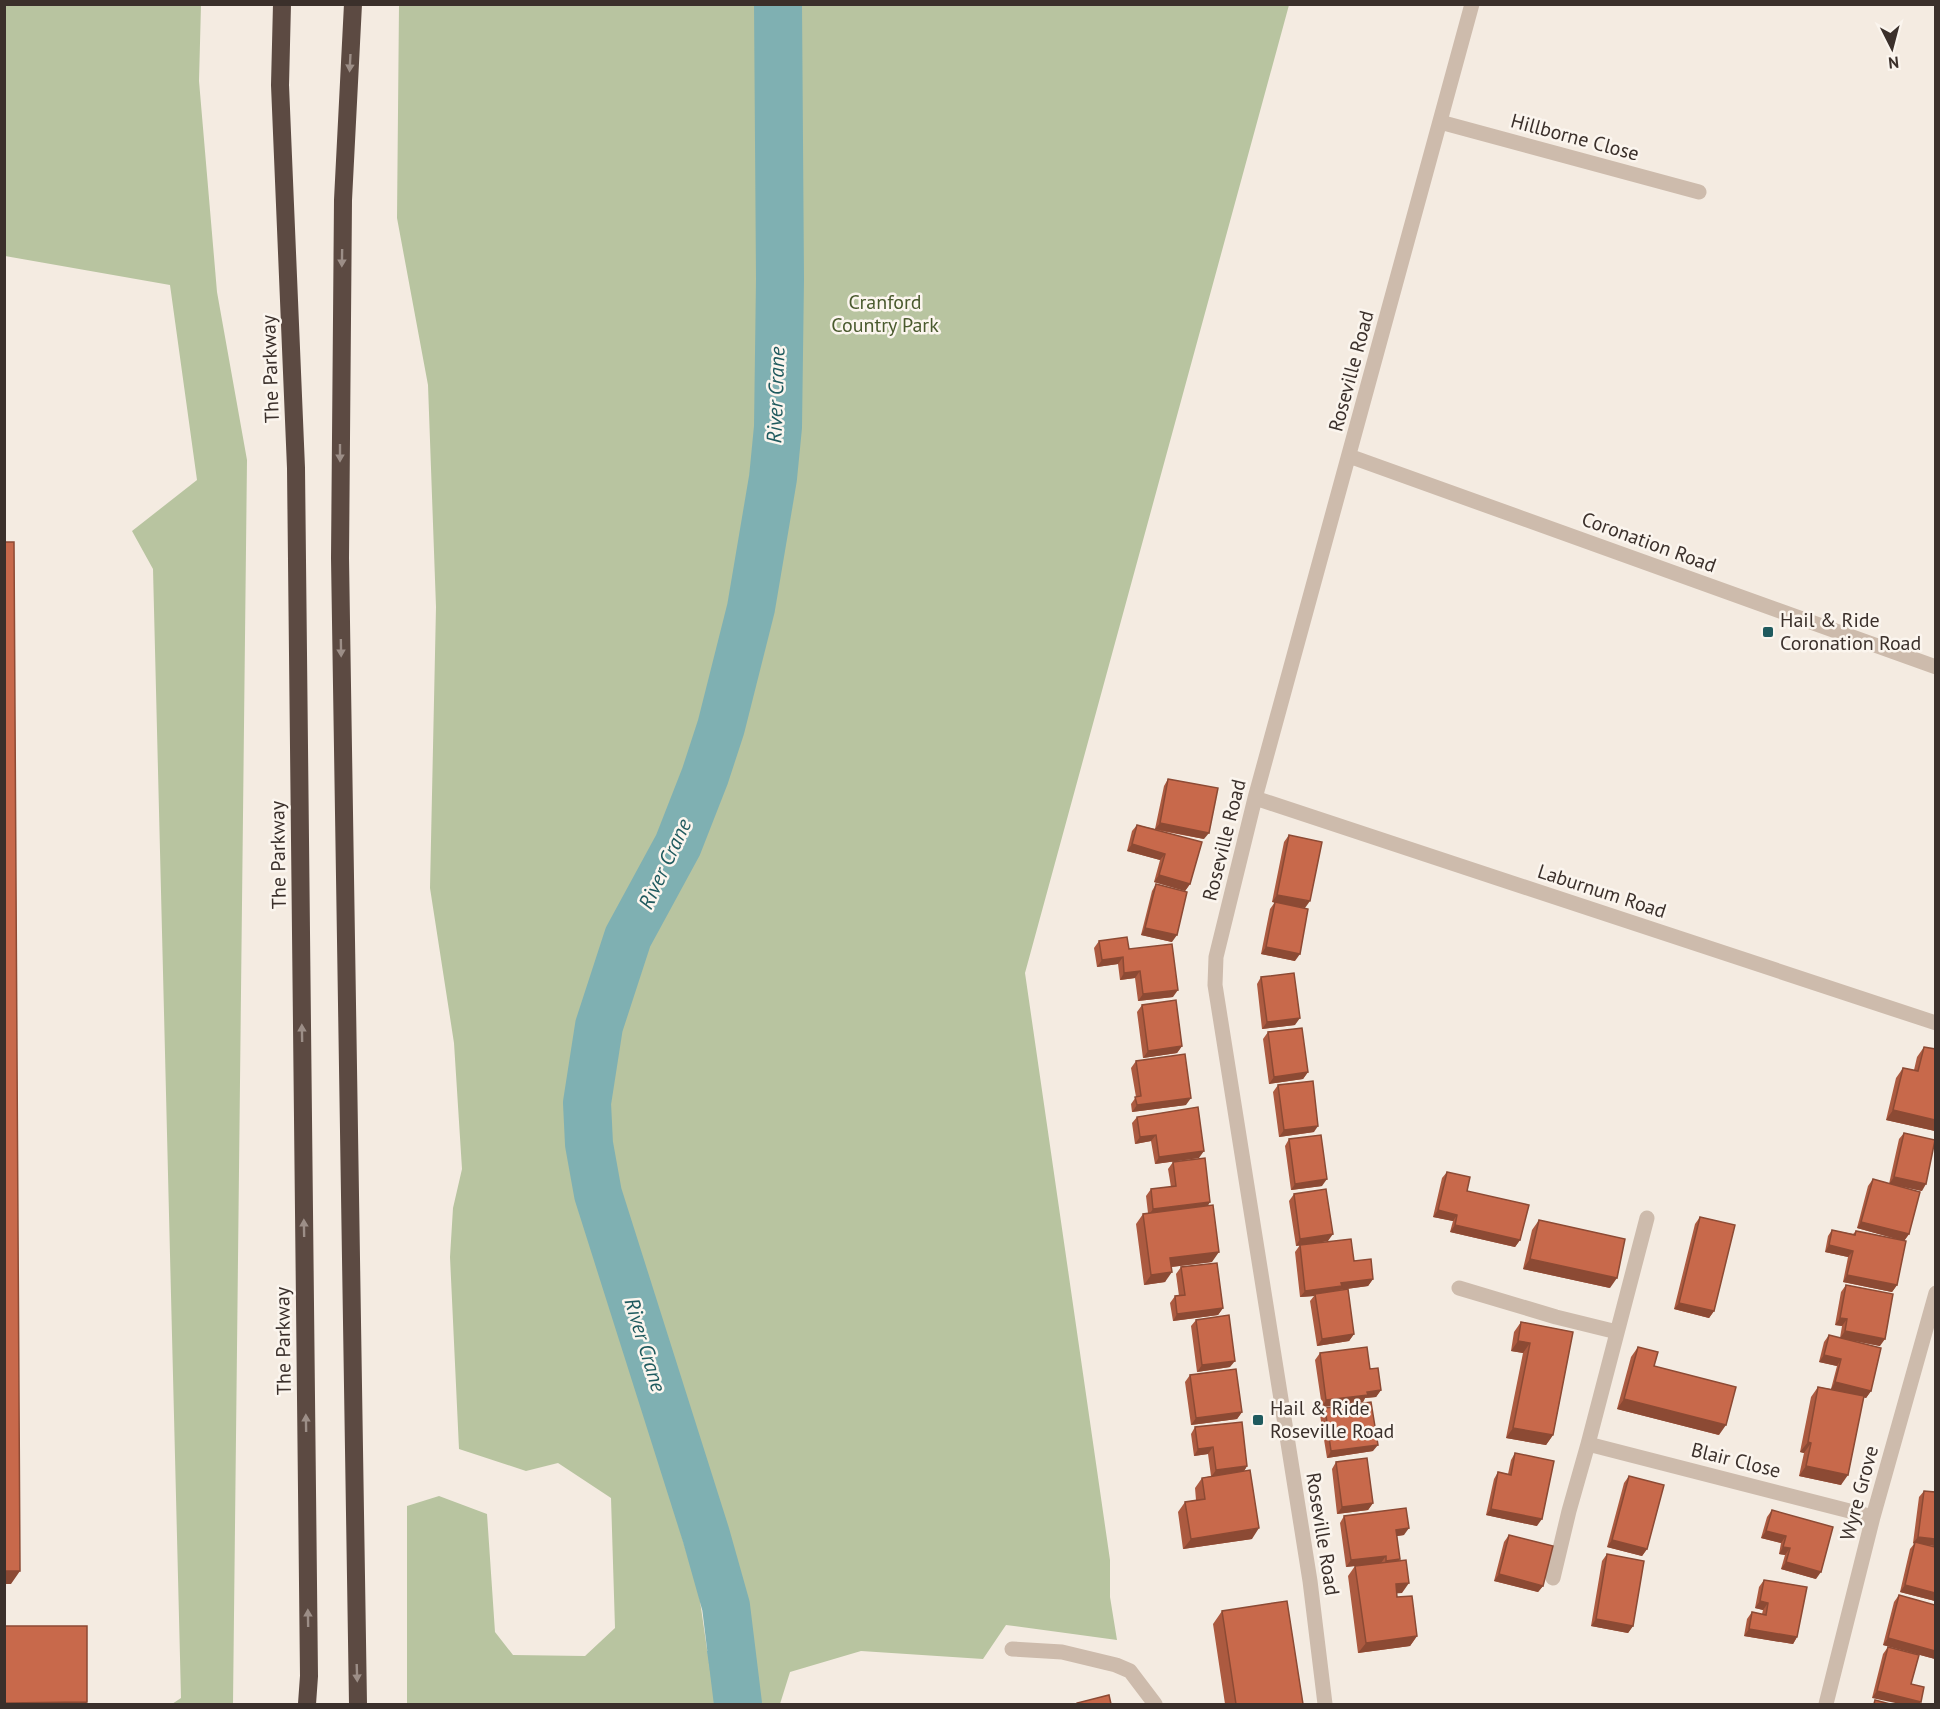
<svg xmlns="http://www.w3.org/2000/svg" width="1940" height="1709" viewBox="0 0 1940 1709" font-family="'PT Sans',sans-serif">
  <rect width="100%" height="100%" fill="#f4ebe1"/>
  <path fill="#b8c4a0" d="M 4,5 L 201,5 L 199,81 L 217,292 L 247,460 L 233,1704 L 172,1704 L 181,1698 L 153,569 L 132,531 L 197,480 L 170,285 L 5,256 Z
    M 399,5 L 1289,5 L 1025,973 L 1110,1560 L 1110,1597 L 1117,1640 L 1006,1625 L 983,1659 L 861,1651 L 790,1672 L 780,1704 L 751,1704 L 744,1644 L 731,1586 L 610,1194 L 599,1149 L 600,1097 L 616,1017 L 636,952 L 607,944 L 590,979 L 571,1101 L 578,1188 L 699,1594 L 715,1704 L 407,1704 L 407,1506 L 439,1496 L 487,1514 L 495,1632 L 513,1655 L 585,1656 L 615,1628 L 611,1498 L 558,1463 L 526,1471 L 459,1449 L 450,1257 L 453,1208 L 462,1169 L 454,1043 L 430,888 L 436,607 L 428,385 L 397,218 Z"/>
  <path fill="#7fb0b2" d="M 744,1644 L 751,1704 L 715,1704 L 707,1651 Z"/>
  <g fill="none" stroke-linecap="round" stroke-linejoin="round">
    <path stroke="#7fb0b2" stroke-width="48" d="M 738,1704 L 726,1606 L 706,1535 L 598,1194 L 589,1144 L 587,1103 L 599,1026 L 628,937 L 678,845 L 705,776 L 721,727 L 751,608 L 773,478 L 778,427 L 780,279 L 778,4"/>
    <path stroke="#cdbbac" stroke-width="15" d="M 1440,122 L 1699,192
      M 1349,456 L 1936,667
      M 1255,798 L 1936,1023
      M 1459,1288 L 1556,1317 L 1617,1332
      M 1588,1444 L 1873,1517
      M 1553,1578 L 1569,1511 L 1588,1444 L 1647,1218
      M 1012,1649 L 1062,1652 L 1116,1665 L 1130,1671 L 1155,1704
      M 1325,1704 L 1310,1581 L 1215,985 L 1216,957 L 1255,798 L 1472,4
      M 1826,1704 L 1873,1517 L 1936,1293"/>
    <path stroke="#5c4a42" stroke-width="18" d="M 282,4 L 280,85 L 296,468 L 309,1676 L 307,1704
      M 353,4 L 343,200 L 340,558 L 358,1704"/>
  </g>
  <path fill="#ac5a40" d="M 1168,779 L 1204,839 L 1156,830 L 1190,884 L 1185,891 L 1154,882 L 1160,860 L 1127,851 L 1132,831 L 1137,825 L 1155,829 L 1164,786 Z
    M 1289,835 L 1305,908 L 1272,902 L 1284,842 Z
    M 1156,884 L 1172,942 L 1141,935 L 1152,891 Z
    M 1275,902 L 1295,961 L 1261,954 L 1270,909 Z
    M 1099,941 L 1129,949 L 1173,997 L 1138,1001 L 1135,978 L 1120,980 L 1118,964 L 1097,967 L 1094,948 Z
    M 1261,977 L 1295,1025 L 1262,1029 L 1257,984 Z
    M 1142,1005 L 1182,1046 L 1177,1053 L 1143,1058 L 1137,1012 Z
    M 1268,1032 L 1308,1072 L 1303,1079 L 1269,1084 L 1263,1039 Z
    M 1924,1047 L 1935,1049 L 1935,1131 L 1886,1120 L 1896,1078 L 1903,1068 L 1914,1070 L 1917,1057 Z
    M 1136,1061 L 1186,1105 L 1132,1112 L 1131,1104 L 1136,1097 L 1131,1068 Z
    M 1278,1085 L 1314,1132 L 1279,1137 L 1273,1092 Z
    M 1137,1117 L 1199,1158 L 1155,1164 L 1151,1141 L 1135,1144 L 1132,1123 Z
    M 1904,1133 L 1922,1191 L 1891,1184 L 1909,1234 L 1904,1241 L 1857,1228 L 1868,1186 L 1873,1179 L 1889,1184 L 1899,1139 Z
    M 1289,1139 L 1322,1186 L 1291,1190 L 1285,1146 Z
    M 1173,1162 L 1208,1206 L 1212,1262 L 1171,1267 L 1165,1282 L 1144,1285 L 1136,1224 L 1143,1214 L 1148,1213 L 1146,1196 L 1151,1189 L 1171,1187 L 1168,1169 Z
    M 1447,1172 L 1520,1240 L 1515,1247 L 1450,1232 L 1453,1221 L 1433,1217 L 1442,1178 Z
    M 1294,1194 L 1328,1241 L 1296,1246 L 1289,1201 Z
    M 1700,1217 L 1714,1311 L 1709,1318 L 1674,1309 L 1695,1224 Z
    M 1539,1220 L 1610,1288 L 1523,1269 L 1532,1230 Z
    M 1832,1230 L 1853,1234 L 1856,1231 L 1897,1285 L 1892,1292 L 1843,1282 L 1848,1257 L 1825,1252 L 1828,1236 Z
    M 1300,1245 L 1354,1261 L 1373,1279 L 1368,1286 L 1339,1290 L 1339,1291 L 1354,1334 L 1349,1341 L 1317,1346 L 1310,1301 L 1314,1296 L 1300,1297 L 1295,1252 Z
    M 1181,1267 L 1223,1308 L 1218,1315 L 1173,1321 L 1170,1303 L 1175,1296 L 1179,1296 L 1176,1274 Z
    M 1846,1285 L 1880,1346 L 1854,1341 L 1871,1391 L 1866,1398 L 1864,1397 L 1841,1485 L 1799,1476 L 1804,1453 L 1800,1452 L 1811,1397 L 1818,1387 L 1831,1389 L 1837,1366 L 1819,1362 L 1824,1342 L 1829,1335 L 1840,1338 L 1842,1326 L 1835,1325 L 1841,1292 Z
    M 1196,1320 L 1230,1367 L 1197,1372 L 1191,1326 Z
    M 1521,1322 L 1573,1332 L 1553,1435 L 1546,1445 L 1506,1438 L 1523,1353 L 1511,1351 L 1514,1332 Z
    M 1638,1347 L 1654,1366 L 1719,1435 L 1617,1409 L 1631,1357 Z
    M 1320,1353 L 1370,1369 L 1381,1390 L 1376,1397 L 1365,1398 L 1363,1402 L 1322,1407 L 1315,1360 Z
    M 1190,1375 L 1242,1412 L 1237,1419 L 1191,1425 L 1185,1382 Z
    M 1325,1408 L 1373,1451 L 1327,1458 L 1320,1415 Z
    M 1195,1427 L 1247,1466 L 1244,1471 L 1252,1539 L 1183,1549 L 1178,1512 L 1185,1502 L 1196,1500 L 1195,1488 L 1202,1478 L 1211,1476 L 1208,1454 L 1194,1456 L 1191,1434 Z
    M 1515,1453 L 1537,1526 L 1486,1515 L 1494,1479 L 1498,1472 L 1508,1474 L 1511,1460 Z
    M 1336,1462 L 1373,1503 L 1368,1510 L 1337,1514 L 1332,1469 Z
    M 1629,1476 L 1647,1549 L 1642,1556 L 1607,1547 L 1624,1483 Z
    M 1924,1491 L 1935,1546 L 1927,1545 L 1935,1547 L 1935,1601 L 1900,1592 L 1910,1549 L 1914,1544 L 1913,1543 L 1919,1497 Z
    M 1772,1510 L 1816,1579 L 1781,1569 L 1785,1555 L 1779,1554 L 1781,1543 L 1761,1538 L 1767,1517 Z
    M 1344,1516 L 1404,1535 L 1397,1536 L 1402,1593 L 1397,1593 L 1397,1597 L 1417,1636 L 1410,1646 L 1358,1653 L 1348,1576 L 1355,1566 L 1346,1567 L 1340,1523 Z
    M 1509,1535 L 1543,1586 L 1538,1592 L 1494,1581 L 1504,1542 Z
    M 1607,1554 L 1633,1626 L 1628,1633 L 1591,1626 L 1602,1561 Z
    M 1764,1580 L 1797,1637 L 1793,1644 L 1744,1636 L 1747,1619 L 1752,1612 L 1762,1614 L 1763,1610 L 1755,1608 L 1759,1587 Z
    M 1899,1595 L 1935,1605 L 1935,1659 L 1883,1645 L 1894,1602 Z
    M 1222,1611 L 1303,1704 L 1225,1704 L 1213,1624 Z
    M 1888,1647 L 1911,1684 L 1872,1698 L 1883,1654 Z"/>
  <path fill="#8c4a34" d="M 1160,823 L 1209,833 L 1204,839 L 1155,829 Z
    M 1132,844 L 1165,854 L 1160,860 L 1127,851 Z
    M 1159,875 L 1190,884 L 1185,891 L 1154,882 Z
    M 1277,895 L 1310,901 L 1305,908 L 1272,902 Z
    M 1145,928 L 1177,935 L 1172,942 L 1141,935 Z
    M 1266,947 L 1300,954 L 1295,961 L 1261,954 Z
    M 1123,957 L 1118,964 L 1097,967 L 1102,960 Z
    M 1140,971 L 1135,978 L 1120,980 L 1124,973 Z
    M 1178,990 L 1173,997 L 1138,1001 L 1143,994 Z
    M 1300,1018 L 1295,1025 L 1262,1029 L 1267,1022 Z
    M 1182,1046 L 1177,1053 L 1143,1058 L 1148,1051 Z
    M 1308,1072 L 1303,1079 L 1269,1084 L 1274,1077 Z
    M 1191,1098 L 1186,1105 L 1132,1112 L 1137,1105 Z
    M 1893,1110 L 1935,1120 L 1935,1131 L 1886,1120 Z
    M 1318,1126 L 1314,1132 L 1279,1137 L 1284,1130 Z
    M 1156,1135 L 1151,1141 L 1135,1144 L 1140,1137 Z
    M 1204,1151 L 1199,1158 L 1155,1164 L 1159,1157 Z
    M 1894,1177 L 1926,1184 L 1922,1191 L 1889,1184 Z
    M 1327,1179 L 1322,1186 L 1291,1190 L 1295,1184 Z
    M 1210,1202 L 1206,1209 L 1148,1216 L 1153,1209 Z
    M 1438,1210 L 1457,1215 L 1453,1221 L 1433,1217 Z
    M 1861,1222 L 1909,1234 L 1904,1241 L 1857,1228 Z
    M 1455,1225 L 1520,1240 L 1515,1247 L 1450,1232 Z
    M 1333,1234 L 1328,1241 L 1296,1246 L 1300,1239 Z
    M 1829,1245 L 1853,1251 L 1848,1257 L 1825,1252 Z
    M 1219,1252 L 1212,1262 L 1163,1268 L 1170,1258 Z
    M 1530,1259 L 1617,1278 L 1610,1288 L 1523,1269 Z
    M 1172,1272 L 1165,1282 L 1144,1285 L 1151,1275 Z
    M 1847,1275 L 1897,1285 L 1892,1292 L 1843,1282 Z
    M 1373,1279 L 1368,1286 L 1339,1290 L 1337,1293 L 1315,1294 L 1314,1296 L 1300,1297 L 1305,1291 L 1341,1283 Z
    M 1679,1303 L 1714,1311 L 1709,1318 L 1674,1309 Z
    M 1223,1308 L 1218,1315 L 1173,1321 L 1177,1314 Z
    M 1840,1318 L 1847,1319 L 1842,1326 L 1835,1325 Z
    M 1845,1331 L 1885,1339 L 1880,1346 L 1840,1338 Z
    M 1354,1334 L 1349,1341 L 1317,1346 L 1322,1339 Z
    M 1518,1341 L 1530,1343 L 1523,1353 L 1511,1351 Z
    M 1824,1355 L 1841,1359 L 1837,1366 L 1819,1362 Z
    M 1235,1361 L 1230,1367 L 1197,1372 L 1202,1365 Z
    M 1835,1382 L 1871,1391 L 1866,1398 L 1831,1389 Z
    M 1381,1390 L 1376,1397 L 1365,1398 L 1363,1402 L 1322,1407 L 1326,1400 Z
    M 1624,1399 L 1726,1425 L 1719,1435 L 1617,1409 Z
    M 1242,1412 L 1237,1419 L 1191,1425 L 1196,1418 Z
    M 1513,1428 L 1553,1435 L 1546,1445 L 1506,1438 Z
    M 1808,1442 L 1811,1443 L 1804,1453 L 1800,1452 Z
    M 1378,1445 L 1373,1451 L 1327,1458 L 1331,1451 Z
    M 1213,1447 L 1208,1454 L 1194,1456 L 1198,1449 Z
    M 1247,1466 L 1243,1473 L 1211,1477 L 1216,1470 Z
    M 1806,1466 L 1848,1475 L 1841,1485 L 1799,1476 Z
    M 1373,1503 L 1368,1510 L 1337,1514 L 1342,1507 Z
    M 1491,1509 L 1542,1519 L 1537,1526 L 1486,1515 Z
    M 1259,1528 L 1252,1539 L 1183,1549 L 1191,1539 Z
    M 1409,1528 L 1404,1535 L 1391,1537 L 1396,1530 Z
    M 1766,1531 L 1786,1536 L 1781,1543 L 1761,1538 Z
    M 1918,1537 L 1935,1539 L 1935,1546 L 1913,1543 Z
    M 1612,1540 L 1647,1549 L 1642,1556 L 1607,1547 Z
    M 1783,1547 L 1790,1548 L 1785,1555 L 1779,1554 Z
    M 1386,1556 L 1381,1563 L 1346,1567 L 1351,1560 Z
    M 1786,1562 L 1821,1572 L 1816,1579 L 1781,1569 Z
    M 4,1571 L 20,1571 L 11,1584 L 4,1584 Z
    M 1499,1574 L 1543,1586 L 1538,1592 L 1494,1581 Z
    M 1409,1583 L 1402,1593 L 1389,1594 L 1396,1584 Z
    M 1905,1585 L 1935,1593 L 1935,1601 L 1900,1592 Z
    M 1760,1601 L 1768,1603 L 1763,1610 L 1755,1608 Z
    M 1596,1619 L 1633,1626 L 1628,1633 L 1591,1626 Z
    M 1749,1629 L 1797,1637 L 1793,1644 L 1744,1636 Z
    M 1417,1636 L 1410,1646 L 1358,1653 L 1366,1643 Z
    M 1888,1638 L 1935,1651 L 1935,1659 L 1883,1645 Z
    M 1877,1691 L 1921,1702 L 1919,1704 L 1900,1704 L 1872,1698 Z
    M 87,1702 L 86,1704 L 4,1704 L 4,1703 Z"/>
  <path fill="#c8694b" stroke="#8c4a34" stroke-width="1.5" d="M 4,542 L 14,542 L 20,1571 L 4,1571 Z
    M 1168,779 L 1218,788 L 1209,833 L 1160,823 Z
    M 1137,825 L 1202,842 L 1190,884 L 1159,875 L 1165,854 L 1132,844 Z
    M 1289,835 L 1322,842 L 1310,901 L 1277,895 Z
    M 1156,884 L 1187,892 L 1177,935 L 1145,928 Z
    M 1275,902 L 1308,909 L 1300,954 L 1266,947 Z
    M 1127,937 L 1129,949 L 1172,944 L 1178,990 L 1143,994 L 1140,971 L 1124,973 L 1123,957 L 1102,960 L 1099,941 Z
    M 1294,973 L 1300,1018 L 1267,1022 L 1261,977 Z
    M 1176,1000 L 1182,1046 L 1148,1051 L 1142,1005 Z
    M 1302,1028 L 1308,1072 L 1274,1077 L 1268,1032 Z
    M 1924,1047 L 1935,1049 L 1935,1120 L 1893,1110 L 1903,1068 L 1918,1071 Z
    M 1185,1054 L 1191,1098 L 1137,1105 L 1135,1097 L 1141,1096 L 1136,1061 Z
    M 1313,1081 L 1318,1126 L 1284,1130 L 1278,1085 Z
    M 1198,1107 L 1204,1151 L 1159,1157 L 1156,1135 L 1140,1137 L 1137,1117 Z
    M 1904,1133 L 1935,1140 L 1926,1184 L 1894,1177 Z
    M 1321,1135 L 1327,1179 L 1295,1184 L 1289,1139 Z
    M 1205,1158 L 1210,1202 L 1153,1209 L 1151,1189 L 1176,1186 L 1173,1162 Z
    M 1447,1172 L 1470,1177 L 1467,1191 L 1529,1205 L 1520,1240 L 1455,1225 L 1457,1215 L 1438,1210 Z
    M 1873,1179 L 1920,1192 L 1909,1234 L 1861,1222 Z
    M 1326,1189 L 1333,1234 L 1300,1239 L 1294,1194 Z
    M 1213,1205 L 1219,1252 L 1170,1258 L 1172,1272 L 1151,1275 L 1143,1214 Z
    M 1700,1217 L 1735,1225 L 1714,1311 L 1679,1303 Z
    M 1539,1220 L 1625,1239 L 1617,1278 L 1530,1259 Z
    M 1832,1230 L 1855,1235 L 1856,1231 L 1906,1241 L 1897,1285 L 1847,1275 L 1853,1251 L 1829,1245 Z
    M 1351,1239 L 1354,1261 L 1371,1259 L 1373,1279 L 1341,1283 L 1342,1286 L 1305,1291 L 1300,1245 Z
    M 1217,1263 L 1223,1308 L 1177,1314 L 1175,1296 L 1185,1295 L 1181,1267 Z
    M 1846,1285 L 1893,1294 L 1885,1339 L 1845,1331 L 1847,1319 L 1840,1318 Z
    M 1348,1289 L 1354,1334 L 1322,1339 L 1315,1294 Z
    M 1229,1315 L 1235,1361 L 1202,1365 L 1196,1320 Z
    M 1521,1322 L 1573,1332 L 1553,1435 L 1513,1428 L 1530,1343 L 1518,1341 Z
    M 1829,1335 L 1881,1348 L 1871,1391 L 1835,1382 L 1841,1359 L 1824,1355 Z
    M 1367,1347 L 1370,1369 L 1378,1368 L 1381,1390 L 1367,1392 L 1368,1395 L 1326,1400 L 1320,1353 Z
    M 1638,1347 L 1658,1352 L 1654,1366 L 1736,1387 L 1726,1425 L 1624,1399 Z
    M 1236,1369 L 1242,1412 L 1196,1418 L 1190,1375 Z
    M 1818,1387 L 1864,1396 L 1848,1475 L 1806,1466 L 1811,1443 L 1808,1442 Z
    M 1371,1402 L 1378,1445 L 1331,1451 L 1325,1408 Z
    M 1242,1422 L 1247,1466 L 1216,1470 L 1213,1447 L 1198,1449 L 1195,1427 Z
    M 1515,1453 L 1554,1461 L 1542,1519 L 1491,1509 L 1498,1472 L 1511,1475 Z
    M 1367,1458 L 1373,1503 L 1342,1507 L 1336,1462 Z
    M 1250,1470 L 1259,1528 L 1191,1539 L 1185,1502 L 1205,1499 L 1202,1478 Z
    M 1629,1476 L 1664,1485 L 1647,1549 L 1612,1540 Z
    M 1924,1491 L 1935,1492 L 1935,1539 L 1918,1537 Z
    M 1406,1508 L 1409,1528 L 1396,1530 L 1400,1559 L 1386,1561 L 1386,1556 L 1351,1560 L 1344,1516 Z
    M 1772,1510 L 1833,1527 L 1821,1572 L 1786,1562 L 1790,1548 L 1783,1547 L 1786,1536 L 1766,1531 Z
    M 1509,1535 L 1553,1546 L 1543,1586 L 1499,1574 Z
    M 1915,1542 L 1935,1547 L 1935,1593 L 1905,1585 Z
    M 1607,1554 L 1644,1561 L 1633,1626 L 1596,1619 Z
    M 1406,1560 L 1409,1583 L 1396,1584 L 1397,1597 L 1412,1596 L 1417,1636 L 1366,1643 L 1355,1566 Z
    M 1764,1580 L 1807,1587 L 1797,1637 L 1749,1629 L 1752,1612 L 1766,1615 L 1768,1603 L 1760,1601 Z
    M 1899,1595 L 1935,1605 L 1935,1651 L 1888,1638 Z
    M 1287,1601 L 1303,1704 L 1236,1704 L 1222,1611 Z
    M 4,1626 L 87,1626 L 87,1702 L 4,1703 Z
    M 1888,1647 L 1919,1655 L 1911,1684 L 1924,1687 L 1921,1702 L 1877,1691 Z
    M 1109,1695 L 1111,1704 L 1077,1704 L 1077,1703 Z
    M 1875,1700 L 1890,1704 L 1874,1704 Z"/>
  <defs><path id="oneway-solid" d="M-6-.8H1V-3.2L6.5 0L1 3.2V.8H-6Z" transform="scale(1.5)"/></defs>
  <g fill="#9c8e87">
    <use href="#oneway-solid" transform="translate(350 63) rotate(93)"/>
    <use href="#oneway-solid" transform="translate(342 258) rotate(91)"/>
    <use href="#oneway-solid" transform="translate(340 453) rotate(90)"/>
    <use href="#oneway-solid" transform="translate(341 648) rotate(89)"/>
    <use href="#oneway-solid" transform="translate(302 1033) rotate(-91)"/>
    <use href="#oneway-solid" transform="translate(304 1228) rotate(-91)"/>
    <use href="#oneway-solid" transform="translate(306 1423) rotate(-91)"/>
    <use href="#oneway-solid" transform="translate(308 1618) rotate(-91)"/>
    <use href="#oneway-solid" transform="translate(357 1673) rotate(88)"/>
  </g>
  <g fill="#1f5a5e" stroke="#fbf5ee" stroke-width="2">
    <rect x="1762" y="626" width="12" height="12" rx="3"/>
    <rect x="1252" y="1414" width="12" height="12" rx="3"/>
  </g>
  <g text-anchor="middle" stroke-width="5" stroke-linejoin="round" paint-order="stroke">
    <g font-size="20" fill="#3b302b" stroke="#fbf5ee">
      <text transform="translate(1575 137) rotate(15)" y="7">Hillborne Close</text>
      <text transform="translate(270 369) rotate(-92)" y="7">The Parkway</text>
      <text transform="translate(1351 371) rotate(-75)" y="7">Roseville Road</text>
      <text transform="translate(1649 542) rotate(20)" y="7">Coronation Road</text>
      <text transform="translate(1224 840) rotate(-76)" y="7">Roseville Road</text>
      <text transform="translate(278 855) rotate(-91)" y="7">The Parkway</text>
      <text transform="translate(1602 891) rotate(18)" y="7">Laburnum Road</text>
      <text transform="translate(283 1341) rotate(-91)" y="7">The Parkway</text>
      <text transform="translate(1736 1460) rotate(14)" y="7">Blair Close</text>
      <text transform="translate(1859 1493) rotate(-75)" y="7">Wyre Grove</text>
      <text transform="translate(1323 1534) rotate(81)" y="7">Roseville Road</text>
    </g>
    <g font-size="20" fill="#4a5a2e" stroke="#fbf5ee">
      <text x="885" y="309">Cranford<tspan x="885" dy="23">Country Park</tspan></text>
    </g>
    <g font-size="20" fill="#3b302b" stroke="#fbf5ee" text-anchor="start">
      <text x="1780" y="627">Hail &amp; Ride<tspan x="1780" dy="23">Coronation Road</tspan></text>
      <text x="1270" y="1415">Hail &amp; Ride<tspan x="1270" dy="23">Roseville Road</tspan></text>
    </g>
    <g font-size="21" font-style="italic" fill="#1f5a5e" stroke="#fbf5ee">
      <text transform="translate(776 395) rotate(-88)" y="7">River Crane</text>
      <text transform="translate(665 864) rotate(-65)" y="7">River Crane</text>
      <text transform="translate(645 1345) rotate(73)" y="7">River Crane</text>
    </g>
  </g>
  <rect width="1940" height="1709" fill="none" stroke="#3b302b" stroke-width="12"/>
  <g transform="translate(1892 48) rotate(174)" stroke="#fbf5ee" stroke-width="4.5" paint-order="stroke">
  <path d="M0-4.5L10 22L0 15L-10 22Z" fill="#3b302b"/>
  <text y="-9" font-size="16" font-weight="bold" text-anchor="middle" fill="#3b302b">N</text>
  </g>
</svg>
